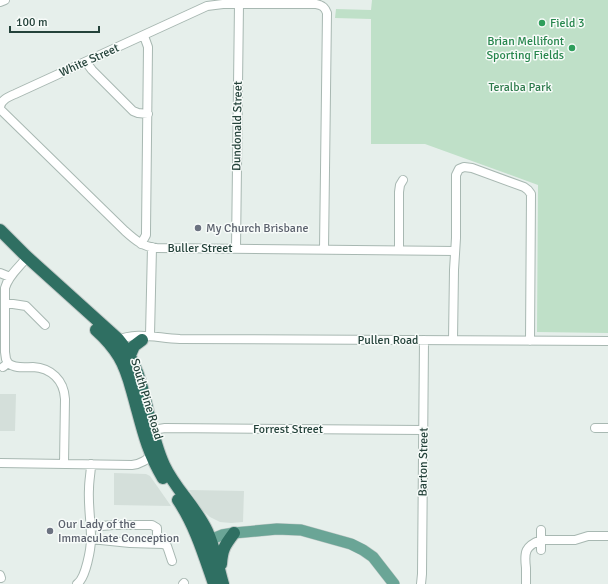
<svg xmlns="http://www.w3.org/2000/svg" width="608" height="584" viewBox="0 0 608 584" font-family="Signika,sans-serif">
  <rect width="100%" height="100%" fill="#e6efeb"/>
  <path fill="#d4dfda" d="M 0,394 L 16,394 L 15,431 L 0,431 Z
    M 114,473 L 146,474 L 150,476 L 171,506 L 114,505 Z
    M 189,490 L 244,491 L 243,522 L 231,523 L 220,522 L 210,517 L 202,510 Z"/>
  <path fill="#bfe0c8" d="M 372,0 L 608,0 L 608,333 L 537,332 L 538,185 L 425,144 L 371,144 L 371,19 L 335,18 L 336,9 L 371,10 Z"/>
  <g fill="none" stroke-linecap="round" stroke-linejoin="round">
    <g stroke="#a8b8b2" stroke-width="10">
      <path id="minor" d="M 0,2 L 5,0
        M 86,62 L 92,70 L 133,111 L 138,113 L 148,114
        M 0,107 C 1,100 8,97 15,94 L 207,6 L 223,4 L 316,4 C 322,5 325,7 327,13 L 324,249
        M 0,109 L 125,231 C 135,240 143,247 157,248 L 455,251
        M 141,244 L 146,235 L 146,231 L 148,47 L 144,36
        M 236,248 L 239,4
        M 399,250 L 399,192 L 400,185 L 403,180
        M 0,273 L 10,277
        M 5,304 L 13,304 L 26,306 L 45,325
        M 150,335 L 152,247
        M 453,340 L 454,270 L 456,238 L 456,175 L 459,169 L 464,167 L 472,168 L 524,187 L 528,190 L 531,194 L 530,341
        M 114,341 C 139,331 155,338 180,339 L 608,341
        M 8,363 C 15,369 25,367 33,367 C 51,368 64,380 65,399 L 64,464
        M 3,367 L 8,363 L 6,359 L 5,352 L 5,288 C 8,277 16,270 23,262
        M 595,428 L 608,428
        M 153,430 L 165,428 L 423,430
        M 0,463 L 132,465 C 142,464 147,459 154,453
        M 90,527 L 113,525 L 152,525 L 157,528 L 157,543
        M 91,539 L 130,543 L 163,544 L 167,546 L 172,561
        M 541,550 L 541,530
        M 0,575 L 1,578
        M 77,584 C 86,578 91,548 91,538 C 91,521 88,505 89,489 C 89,480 91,472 91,464
        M 183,584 L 184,583
        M 421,584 L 422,574 L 424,340
        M 526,584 C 526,579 526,573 526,568 C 524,552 525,546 541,540 L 575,540 L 588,536 L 608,536"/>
    </g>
    <g stroke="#c2cac8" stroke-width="12">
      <path id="major" d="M 202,543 L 222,535 L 234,533 L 277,529 L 301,530 L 351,544 L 363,550 L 373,557 L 394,584"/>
    </g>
    <g stroke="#c2cac8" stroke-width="14">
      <path id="highway" d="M 0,230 L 26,256 L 118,339 C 148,373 145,425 164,465 C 175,489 196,507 207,531 C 215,548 218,567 223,584
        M 96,330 C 105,338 113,347 119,357 C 127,370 130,384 134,398 C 142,427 147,452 163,478
        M 130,355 L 134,346 L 142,340
        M 178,500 C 195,525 204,555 214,584
        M 221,564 C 222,549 225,545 234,533"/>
    </g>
    <use href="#minor" stroke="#fff" stroke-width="8"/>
    <use href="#major" stroke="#6aa596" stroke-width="11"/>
    <use href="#highway" stroke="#2f6f62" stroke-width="12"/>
  </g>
  <g fill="#2e9e5b" stroke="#f7fbf9" stroke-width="1.5">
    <circle cx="542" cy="23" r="4"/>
    <circle cx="572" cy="48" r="4"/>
  </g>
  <g fill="#6b7280" stroke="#f7fbf9" stroke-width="1.5">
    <circle cx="198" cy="228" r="4"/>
    <circle cx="50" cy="531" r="4"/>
  </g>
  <g text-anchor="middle" stroke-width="3" stroke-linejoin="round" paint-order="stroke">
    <g font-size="12" fill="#27864d" stroke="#f7fbf9" text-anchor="start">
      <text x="550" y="27">Field 3</text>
      <text x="564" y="45" text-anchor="end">Brian Mellifont<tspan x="564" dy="14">Sporting Fields</tspan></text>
    </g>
    <g font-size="12" fill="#24423a" stroke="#f7fbf9">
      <text transform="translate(89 60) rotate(-24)" y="4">White Street</text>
      <text transform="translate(237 126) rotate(-89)" y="4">Dundonald Street</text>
      <text x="200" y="252">Buller Street</text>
      <text x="388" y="344">Pullen Road</text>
      <text transform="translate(147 399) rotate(73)" y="4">South Pine Road</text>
      <text x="288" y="433">Forrest Street</text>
      <text transform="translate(423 462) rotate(-89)" y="4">Barton Street</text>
    </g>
    <g font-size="12" fill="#2d7a4b" stroke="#f7fbf9">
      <text x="520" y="91">Teralba Park</text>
    </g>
    <g font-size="12" fill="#5b616d" stroke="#f7fbf9" text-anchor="start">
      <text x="206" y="232">My Church Brisbane</text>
      <text x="58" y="528">Our Lady of the<tspan x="58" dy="14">Immaculate Conception</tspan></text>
    </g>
  </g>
  <path d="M10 26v6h89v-6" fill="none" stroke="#24423a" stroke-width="2"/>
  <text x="16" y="26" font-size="12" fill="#24423a" stroke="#f7fbf9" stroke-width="3" paint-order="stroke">100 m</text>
</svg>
